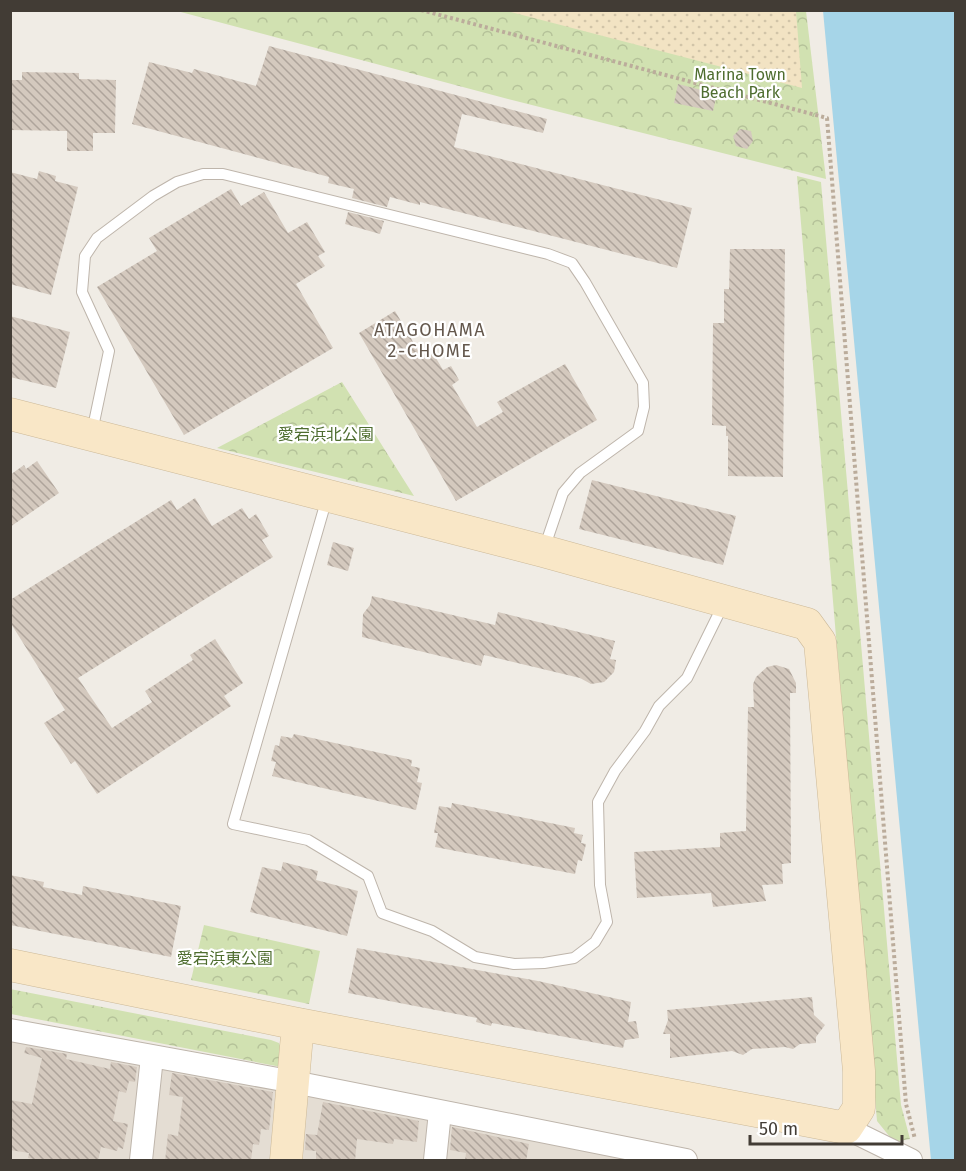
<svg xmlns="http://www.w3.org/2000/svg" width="966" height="1171" viewBox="0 0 966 1171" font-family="'Fira Sans','Noto Sans JP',sans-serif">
  <defs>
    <pattern id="forest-crowns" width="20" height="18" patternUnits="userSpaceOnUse" patternTransform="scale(1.5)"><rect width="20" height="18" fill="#d1e1b1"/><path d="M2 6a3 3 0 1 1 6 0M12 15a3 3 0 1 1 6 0" fill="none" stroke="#b5c299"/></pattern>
    <pattern id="sand-dots" width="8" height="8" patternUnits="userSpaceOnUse" patternTransform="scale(1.5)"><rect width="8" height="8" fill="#f2e3c3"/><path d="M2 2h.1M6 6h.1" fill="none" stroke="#d1c4a8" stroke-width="1.8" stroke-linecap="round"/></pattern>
    <pattern id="building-back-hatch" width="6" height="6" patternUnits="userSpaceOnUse" patternTransform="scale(1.5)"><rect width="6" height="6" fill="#d4c9be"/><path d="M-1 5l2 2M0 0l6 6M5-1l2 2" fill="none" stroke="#aea49b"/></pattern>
  </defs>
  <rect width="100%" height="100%" fill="#f0ece5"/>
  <path fill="#e4ddd3" d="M 11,1037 L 664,1160 L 11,1160 Z"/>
  <path fill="url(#forest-crowns)" d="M 177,11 L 806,11 L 826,179 L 508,99 Z
    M 797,176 L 821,182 L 901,1105 L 910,1139 L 894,1142 L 877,1121 Z
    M 342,382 L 414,496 L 217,448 Z
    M 204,925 L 320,951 L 309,1004 L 191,980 Z
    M 10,989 L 271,1040 L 279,1043 L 285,1060 L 281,1067 L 11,1014 Z"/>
  <path fill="url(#sand-dots)" d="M 507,11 L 796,11 L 802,88 Z"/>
  <path fill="#a6d5e8" d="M 823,11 L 955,11 L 955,1160 L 931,1160 Z"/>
  <path fill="url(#building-back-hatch)" d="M 269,46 L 547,119 L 543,133 L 462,114 L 454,147 L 692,208 L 677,268 L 420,202 L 420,205 L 390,197 L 387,207 L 352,198 L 354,189 L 328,183 L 329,177 L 132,124 L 149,62 L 192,73 L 194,69 L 256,86 Z
    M 22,72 L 79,73 L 79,79 L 116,80 L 115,133 L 93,133 L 93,151 L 67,151 L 67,131 L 10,130 L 10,80 L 22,80 Z
    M 678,84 L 717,94 L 713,111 L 674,103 Z
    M 740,129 L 751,131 L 753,141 L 747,149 L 736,146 L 733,136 Z
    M 39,171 L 56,176 L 55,181 L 78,187 L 51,295 L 10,284 L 10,172 L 37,179 Z
    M 231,189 L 241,206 L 264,192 L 288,233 L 307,222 L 325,252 L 318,256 L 325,266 L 296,284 L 333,348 L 184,435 L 97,287 L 157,251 L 149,238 Z
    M 348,212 L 384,221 L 380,234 L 345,224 Z
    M 730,249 L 785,249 L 783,477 L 728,476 L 728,436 L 726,436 L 726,426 L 712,425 L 713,323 L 724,323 L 724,289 L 729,289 Z
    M 395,311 L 423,359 L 433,353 L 443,370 L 451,366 L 459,380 L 452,385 L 477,427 L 503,412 L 497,402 L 565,364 L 597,420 L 456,501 L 359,333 Z
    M 10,316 L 70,332 L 56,388 L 10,377 Z
    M 37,461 L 59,493 L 10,527 L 10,475 L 24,465 L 26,469 Z
    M 592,480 L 736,516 L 723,565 L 579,529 Z
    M 195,498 L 212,526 L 242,508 L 249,519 L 256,514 L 269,536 L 262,540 L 273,557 L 78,678 L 112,728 L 152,702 L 145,691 L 193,660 L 190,655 L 215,639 L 243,683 L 224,696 L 231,706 L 97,794 L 75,761 L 71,764 L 44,723 L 65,710 L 10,622 L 10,600 L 171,500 L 177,510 Z
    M 333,542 L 354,548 L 348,571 L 327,565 Z
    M 372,596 L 495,625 L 498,612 L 615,641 L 610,659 L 616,660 L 614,672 L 604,682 L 591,684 L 580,678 L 484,655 L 481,666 L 362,637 L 363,614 L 370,605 Z
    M 776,665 L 789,669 L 796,683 L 796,693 L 790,693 L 791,863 L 782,864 L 783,884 L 762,885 L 766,901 L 713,907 L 711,893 L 637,898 L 634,852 L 720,847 L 720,833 L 746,831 L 748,707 L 754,707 L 753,684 L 756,677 L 767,667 Z
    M 294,734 L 412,760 L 411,766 L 420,768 L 417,782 L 422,783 L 416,810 L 272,776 L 276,762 L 271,761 L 275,745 L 279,746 L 281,736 L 292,738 Z
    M 452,803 L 575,828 L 574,833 L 583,835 L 581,843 L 586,844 L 582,861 L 578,860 L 575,874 L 435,847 L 438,833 L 434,833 L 439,806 L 451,808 Z
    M 283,862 L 318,871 L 316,880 L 358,891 L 347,936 L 250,912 L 262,867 L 281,871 Z
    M 10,875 L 44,882 L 43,887 L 82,895 L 83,886 L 181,906 L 171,957 L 10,925 Z
    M 357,948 L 538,981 L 631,1002 L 628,1022 L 636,1021 L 639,1038 L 625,1040 L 623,1048 L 492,1023 L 491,1026 L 476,1022 L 477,1018 L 348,993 Z
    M 812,997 L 814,1015 L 825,1025 L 816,1037 L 816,1043 L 800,1044 L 793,1049 L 785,1047 L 752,1049 L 743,1055 L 732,1051 L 670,1058 L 670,1034 L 663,1034 L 668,1020 L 667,1010 Z
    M 26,1047 L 67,1054 L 66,1059 L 110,1069 L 111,1062 L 137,1067 L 135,1082 L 129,1081 L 126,1093 L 119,1091 L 113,1121 L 128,1124 L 123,1149 L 118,1147 L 117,1151 L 101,1147 L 98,1161 L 42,1161 L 28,1158 L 29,1153 L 10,1150 L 10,1100 L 32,1104 L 42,1058 L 24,1053 Z
    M 172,1073 L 273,1092 L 269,1130 L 261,1129 L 259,1145 L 253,1144 L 251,1161 L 165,1161 L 168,1134 L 178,1136 L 183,1097 L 169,1095 Z
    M 323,1102 L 419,1121 L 417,1142 L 394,1139 L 393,1144 L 357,1139 L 355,1161 L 316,1159 L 316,1151 L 305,1150 L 306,1134 L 317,1135 Z
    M 452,1127 L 529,1144 L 526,1161 L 465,1161 L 466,1153 L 450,1150 Z"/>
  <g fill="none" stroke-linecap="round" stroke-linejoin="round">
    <g stroke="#beb5ab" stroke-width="12">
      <path id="lane" d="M 92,432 L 109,351 L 82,292 L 85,256 L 97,238 L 153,196 L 177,182 L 203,174 L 223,174 L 548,254 L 572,263 L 585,282 L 643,383 L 644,407 L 638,431 L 580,473 L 563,493 L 544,549
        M 327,498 L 233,824 L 308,840 L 368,876 L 382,913 L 432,931 L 475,957 L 514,964 L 544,963 L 574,958 L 595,942 L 607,922 L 600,885 L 598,802 L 615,771 L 645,731 L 659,706 L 687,678 L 723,605"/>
    </g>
    <g stroke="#beb5ab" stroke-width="24">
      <path id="street" d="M 10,1030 L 294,1082 L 686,1160
        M 846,1128 L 911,1160
        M 141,1160 L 152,1057
        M 435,1160 L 440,1112"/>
    </g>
    <g stroke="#ccb998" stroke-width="33">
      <path id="secondary" d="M 10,414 L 543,551 L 807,624 L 820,642 L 859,1071 L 859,1108 L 846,1128 L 298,1024 L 10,965
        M 286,1160 L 298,1024"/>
    </g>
    <path stroke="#bbac9b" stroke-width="4" stroke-dasharray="3 3" stroke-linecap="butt" d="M 421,10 L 827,118 L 906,1104 L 915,1139"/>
    <use href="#lane" stroke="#fff" stroke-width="10"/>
    <use href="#street" stroke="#fff" stroke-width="22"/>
    <use href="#secondary" stroke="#f9e7c7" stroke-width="32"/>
  </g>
  <g text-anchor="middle" stroke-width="4.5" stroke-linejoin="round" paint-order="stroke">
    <g font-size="16" fill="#4e6d2f" stroke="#fff">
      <text x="740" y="80">Marina Town<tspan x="740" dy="18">Beach Park</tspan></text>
      <text x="326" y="440">愛宕浜北公園</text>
      <text x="225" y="964">愛宕浜東公園</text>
    </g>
    <g font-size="18" letter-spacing="1.5" fill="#64584d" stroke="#fff">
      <text x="430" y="336">ATAGOHAMA<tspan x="430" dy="21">2-CHOME</tspan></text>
    </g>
  </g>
  <rect width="966" height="1171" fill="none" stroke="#423c35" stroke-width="24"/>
  <path d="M750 1135v9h152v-9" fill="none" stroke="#423c35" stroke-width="3"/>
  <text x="759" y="1135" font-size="18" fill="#423c35" stroke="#ffffff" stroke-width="4.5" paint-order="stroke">50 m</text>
</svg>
